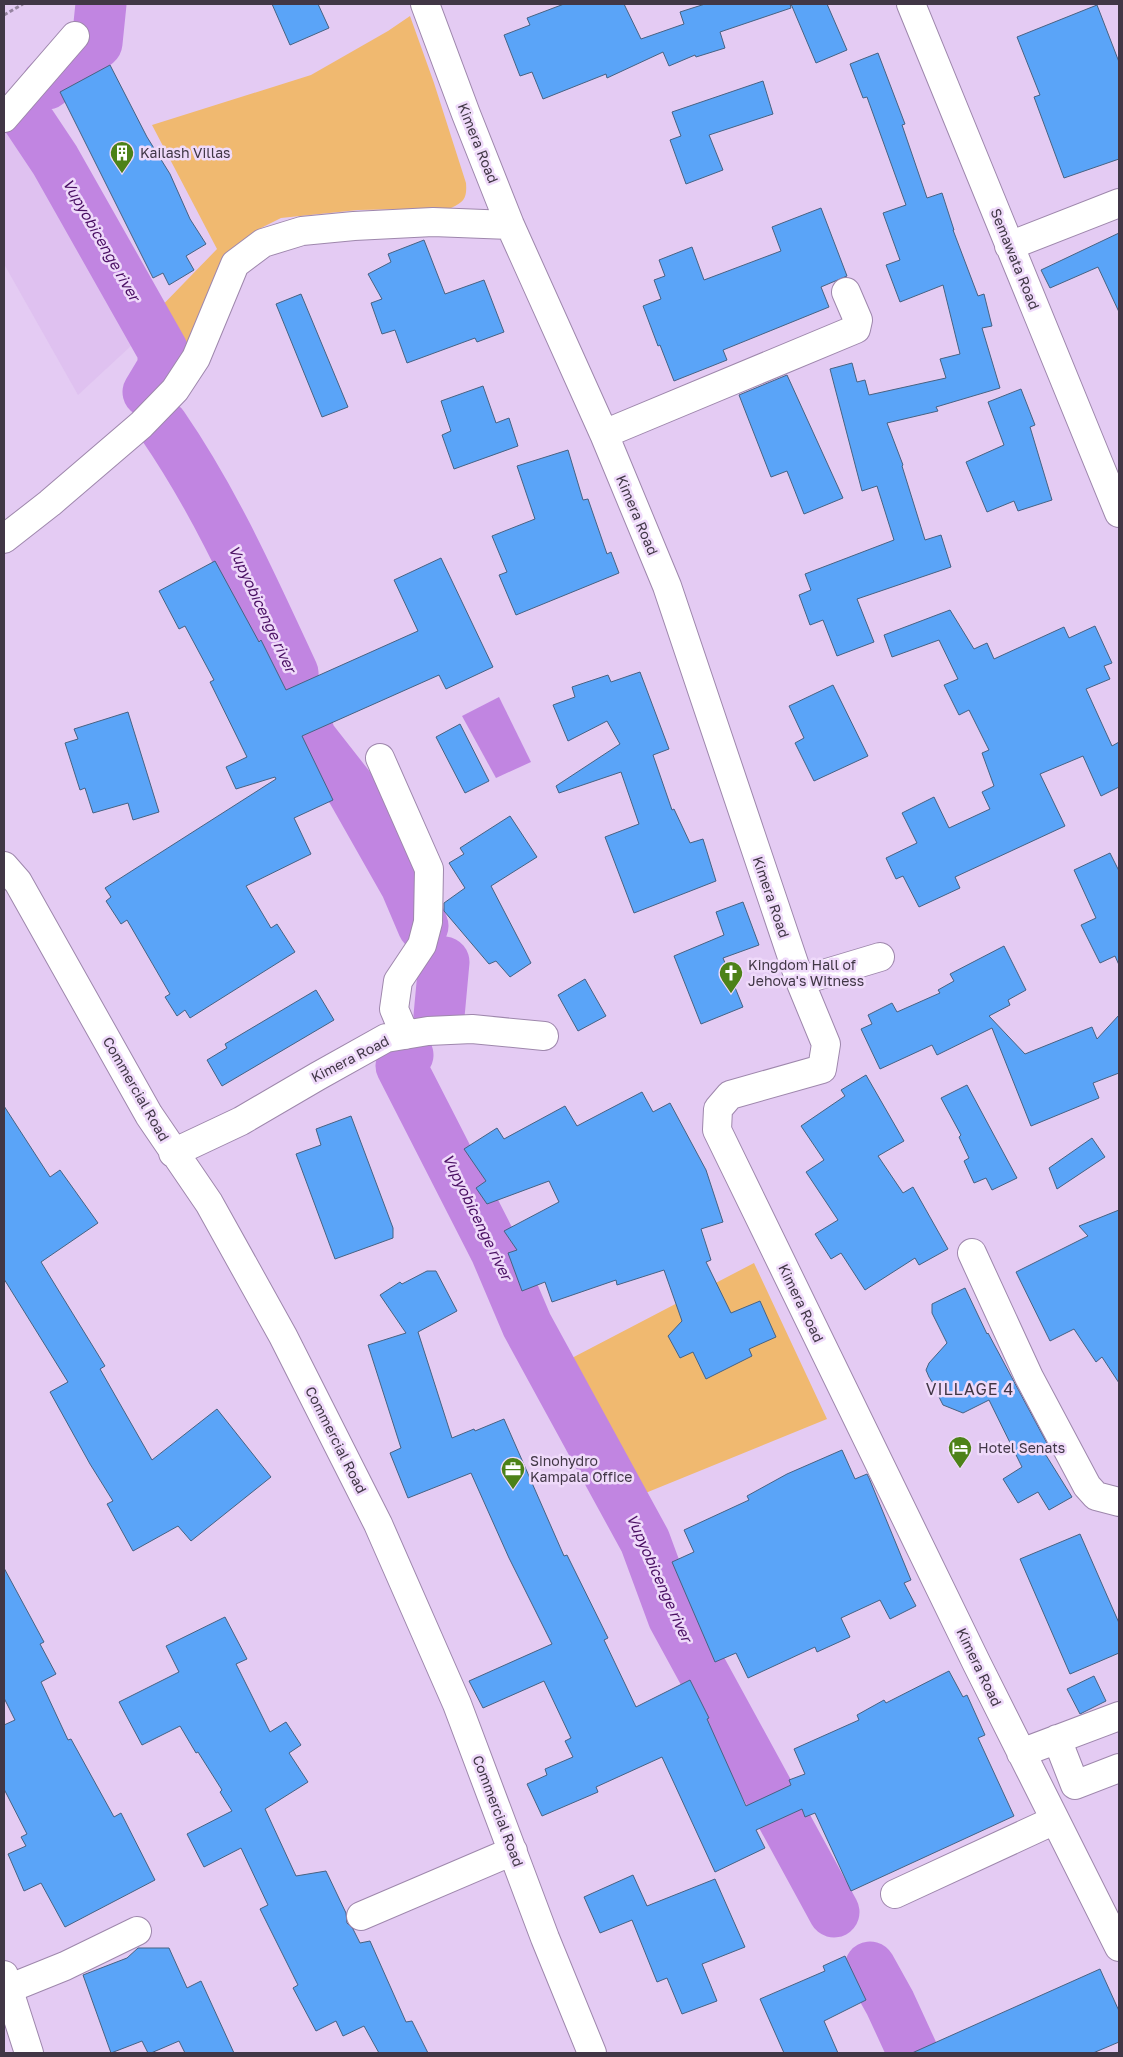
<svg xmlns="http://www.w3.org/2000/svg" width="1123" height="2057" viewBox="0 0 1123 2057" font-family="'Golos Text',sans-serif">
  <rect width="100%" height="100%" fill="#e4cbf3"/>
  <path fill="#dfc1f0" d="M 18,117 L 147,331 L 78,395 L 4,264 L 4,132 Z"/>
  <path fill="#f0b970" d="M 410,16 L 434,83 L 466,183 C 467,197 465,202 451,208 L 358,210 L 281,218 L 257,230 L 238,245 L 180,365 L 151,317 L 217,249 L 152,125 L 311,75 L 388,31 Z
    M 754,1263 L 827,1419 L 643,1494 L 570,1359 Z"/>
  <path fill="#c185e1" d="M 499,697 L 531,762 L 496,778 L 462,716 Z"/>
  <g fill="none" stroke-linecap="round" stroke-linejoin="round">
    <path stroke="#c185e1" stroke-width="51" d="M 47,84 L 97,43 L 101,4
      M 27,118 L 55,160 L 163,351 L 163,367 L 148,392
      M 163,426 C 216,503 254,589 293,673 L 294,689 L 311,738 L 351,789 L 406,886 L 423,926
      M 439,1016 L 444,962
      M 408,1055 L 401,1066 L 496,1252 L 527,1325 L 645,1541 L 673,1617 L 834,1912
      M 870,1967 L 890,2003 L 913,2053"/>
  </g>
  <path fill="#5aa4f8" stroke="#476282" d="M 272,4 L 318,4 L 329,28 L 290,45 Z
    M 564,4 L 624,4 L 641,39 L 684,24 L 680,12 L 705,4 L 790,4 L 791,8 L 720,32 L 725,48 L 696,57 L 695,55 L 669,66 L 663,52 L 607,78 L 606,74 L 543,99 L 532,72 L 520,76 L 504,35 L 530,25 L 527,18 Z
    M 791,4 L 827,4 L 847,50 L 816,63 Z
    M 1097,5 L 1119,62 L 1119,159 L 1064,178 L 1034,97 L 1040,95 L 1017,37 Z
    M 878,53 L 905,124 L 902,125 L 927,198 L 942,193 L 954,230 L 953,230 L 978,296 L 984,294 L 992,326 L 982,328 L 1000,388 L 936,407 L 938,411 L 887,423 L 903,465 L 902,466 L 925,540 L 941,535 L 951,567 L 857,599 L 874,642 L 837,656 L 823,620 L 810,625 L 799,595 L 811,590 L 805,574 L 894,540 L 877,486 L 862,491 L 830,369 L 852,363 L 857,382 L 865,380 L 869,395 L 946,378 L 940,359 L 960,354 L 943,285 L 900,302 L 886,265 L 900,260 L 883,213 L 906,205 L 867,97 L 863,98 L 850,64 Z
    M 110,65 L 147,137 L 170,174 L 190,219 L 206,244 L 186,256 L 194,270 L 169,285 L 163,273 L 153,278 L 60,92 Z
    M 763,81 L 773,114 L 709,135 L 723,170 L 686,184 L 670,140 L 681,136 L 672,112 Z
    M 821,208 L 847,276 L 821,287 L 829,307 L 723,350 L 727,360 L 674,381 L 660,345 L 658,346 L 643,306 L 661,299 L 654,280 L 665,276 L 659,260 L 692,247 L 704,280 L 781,251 L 772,227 Z
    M 1119,233 L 1119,312 L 1098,267 L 1050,288 L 1041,270 Z
    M 424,240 L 445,294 L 484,280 L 504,332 L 477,342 L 475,338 L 407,363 L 395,330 L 382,334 L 371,303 L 382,299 L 368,274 L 391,262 L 388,254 Z
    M 301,294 L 348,407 L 322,417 L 276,304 Z
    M 787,375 L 843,498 L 804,514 L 787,471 L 771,477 L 739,395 Z
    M 483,386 L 496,423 L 509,418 L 518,446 L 454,469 L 442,435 L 451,431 L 441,401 Z
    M 1021,389 L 1035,425 L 1030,427 L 1052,500 L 1018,511 L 1014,501 L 987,512 L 966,462 L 1004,445 L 988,402 Z
    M 568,450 L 583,500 L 588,499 L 607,554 L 611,552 L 619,573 L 516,615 L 499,575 L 507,572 L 492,536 L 535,519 L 517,466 Z
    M 441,558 L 493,667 L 446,689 L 439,675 L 302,736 L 333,800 L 294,818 L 311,854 L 246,886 L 271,928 L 277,924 L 295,952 L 190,1018 L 185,1010 L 177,1016 L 165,997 L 170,994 L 127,920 L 121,924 L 106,901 L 111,897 L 105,888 L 276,779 L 275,777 L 236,789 L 226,767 L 247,757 L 210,682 L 214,680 L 185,626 L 179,629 L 159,591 L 215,561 L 259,642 L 261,640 L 286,690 L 418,631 L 394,580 Z
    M 950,610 L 974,649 L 987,643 L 994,659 L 1064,627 L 1069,638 L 1095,626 L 1112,663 L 1104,666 L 1110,679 L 1086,689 L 1112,746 L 1119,742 L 1119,787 L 1101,796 L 1083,756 L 1040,774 L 1065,826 L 955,877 L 960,888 L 919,907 L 903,876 L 896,879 L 886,858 L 917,843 L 902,813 L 934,797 L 949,828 L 990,809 L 982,792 L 994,786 L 982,753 L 989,750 L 969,710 L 959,715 L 944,685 L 958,679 L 939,640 L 892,657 L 884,635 Z
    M 640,672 L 669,749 L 653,755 L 672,810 L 674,809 L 690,843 L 703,839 L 716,881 L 634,913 L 605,837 L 639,824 L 621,772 L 559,793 L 556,786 L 620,744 L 607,721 L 568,741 L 553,705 L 575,697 L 572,687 L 608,675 L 611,682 Z
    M 833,685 L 868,756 L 814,781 L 795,743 L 804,738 L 789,706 Z
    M 128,712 L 159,812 L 133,820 L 128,803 L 93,813 L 85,788 L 80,790 L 65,743 L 78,739 L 74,729 Z
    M 460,724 L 489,781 L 465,793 L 436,737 Z
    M 510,816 L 537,857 L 491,886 L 531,963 L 510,977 L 496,961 L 489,964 L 444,911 L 444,903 L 465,888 L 449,863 L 464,854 L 460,848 Z
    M 1110,853 L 1119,871 L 1119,965 L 1115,956 L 1100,963 L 1081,925 L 1096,918 L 1074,870 Z
    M 743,902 L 759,945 L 723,958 L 743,1007 L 701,1024 L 674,956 L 724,935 L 716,912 Z
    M 1004,946 L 1026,990 L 1008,1000 L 1010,1005 L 989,1016 L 1025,1054 L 1092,1027 L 1097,1039 L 1119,1015 L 1119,1073 L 1093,1083 L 1099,1098 L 1031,1126 L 992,1028 L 937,1055 L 932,1045 L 880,1069 L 861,1029 L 872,1024 L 868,1015 L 892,1003 L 897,1012 L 940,993 L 938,990 L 954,981 L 950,974 Z
    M 585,979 L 606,1016 L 578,1031 L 558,995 Z
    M 316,990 L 334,1020 L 222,1086 L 207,1060 L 227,1048 L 225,1044 Z
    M 866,1075 L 904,1141 L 878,1156 L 903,1193 L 913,1187 L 948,1249 L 919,1265 L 915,1258 L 865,1290 L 841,1253 L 831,1259 L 815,1234 L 838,1220 L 806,1172 L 824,1160 L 801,1126 L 845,1096 L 841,1090 Z
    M 967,1085 L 1017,1178 L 992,1190 L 986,1178 L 974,1183 L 964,1161 L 969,1158 L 959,1137 L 961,1135 L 941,1098 Z
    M 642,1092 L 653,1112 L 670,1103 L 706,1170 L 723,1222 L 701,1229 L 711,1260 L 706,1262 L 731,1313 L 760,1301 L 776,1337 L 749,1349 L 752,1356 L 706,1379 L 693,1352 L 680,1358 L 668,1336 L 682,1321 L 664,1270 L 617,1285 L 616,1280 L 552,1302 L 545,1282 L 522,1291 L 508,1253 L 517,1250 L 504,1231 L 559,1202 L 549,1181 L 487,1204 L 476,1188 L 486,1181 L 464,1149 L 497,1128 L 504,1139 L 565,1106 L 577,1126 Z
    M 4,1106 L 50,1177 L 60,1170 L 98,1223 L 41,1262 L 105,1366 L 100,1369 L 152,1460 L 217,1409 L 271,1477 L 191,1541 L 178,1526 L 133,1551 L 107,1504 L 113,1501 L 90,1464 L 50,1392 L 68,1382 L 4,1279 Z
    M 351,1116 L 393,1228 L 393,1238 L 335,1259 L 296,1154 L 321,1145 L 316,1129 Z
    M 1092,1138 L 1105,1157 L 1057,1189 L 1049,1168 Z
    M 1119,1210 L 1119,1383 L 1102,1357 L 1096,1362 L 1074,1329 L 1050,1341 L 1016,1272 L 1088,1236 L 1079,1226 Z
    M 427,1271 L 436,1271 L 457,1311 L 418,1332 L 452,1438 L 474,1429 L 475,1431 L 504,1419 L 564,1556 L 567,1555 L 608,1638 L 604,1640 L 636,1707 L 690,1680 L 709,1718 L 707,1719 L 746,1806 L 791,1785 L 789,1780 L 805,1774 L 794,1749 L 859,1720 L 857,1715 L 884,1700 L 886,1703 L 949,1671 L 963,1697 L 967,1695 L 985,1735 L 978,1738 L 1014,1816 L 851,1891 L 815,1813 L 805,1817 L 802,1809 L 756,1830 L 765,1848 L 715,1872 L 662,1757 L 596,1787 L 598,1792 L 542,1816 L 527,1784 L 547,1775 L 545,1769 L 573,1757 L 565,1741 L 571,1738 L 544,1681 L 483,1708 L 469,1681 L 552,1644 L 509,1558 L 471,1473 L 408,1498 L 390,1453 L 401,1448 L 368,1345 L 406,1333 L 380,1295 L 400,1282 L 402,1284 Z
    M 965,1288 L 987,1334 L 988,1333 L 1050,1449 L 1044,1452 L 1072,1497 L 1049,1510 L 1038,1492 L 1018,1503 L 1003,1479 L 1022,1467 L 989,1400 L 963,1413 L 943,1405 L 939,1397 L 940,1394 L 929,1377 L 926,1370 L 929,1363 L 947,1343 L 932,1313 L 932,1304 Z
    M 842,1450 L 855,1479 L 867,1474 L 869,1478 L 911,1580 L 904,1583 L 916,1606 L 890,1619 L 880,1600 L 841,1618 L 850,1637 L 817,1652 L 815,1647 L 748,1678 L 736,1653 L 715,1662 L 672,1562 L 694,1552 L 684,1530 L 749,1500 L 747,1496 L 787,1474 Z
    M 1080,1534 L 1119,1623 L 1119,1653 L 1070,1674 L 1020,1559 Z
    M 4,1568 L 44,1642 L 40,1644 L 56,1674 L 41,1682 L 68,1740 L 71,1739 L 114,1817 L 121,1813 L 155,1880 L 65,1927 L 41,1883 L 24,1891 L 8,1854 L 26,1846 L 21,1837 L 27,1834 L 4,1789 L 4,1725 L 15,1720 L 4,1698 Z
    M 225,1617 L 247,1659 L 236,1664 L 270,1732 L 286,1722 L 301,1745 L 289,1753 L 308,1782 L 265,1809 L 296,1876 L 326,1871 L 346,1913 L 347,1923 L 353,1929 L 360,1943 L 370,1941 L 406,2022 L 412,2021 L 428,2053 L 379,2053 L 364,2026 L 343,2036 L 336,2021 L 316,2031 L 293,1988 L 298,1985 L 260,1909 L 268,1905 L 241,1848 L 204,1867 L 187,1834 L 232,1811 L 220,1792 L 222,1790 L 198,1752 L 196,1753 L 180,1726 L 142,1745 L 119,1702 L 179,1672 L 166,1646 Z
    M 1094,1676 L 1106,1701 L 1080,1714 L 1067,1689 Z
    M 633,1875 L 647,1906 L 715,1879 L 745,1947 L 702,1964 L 717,2001 L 682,2014 L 667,1978 L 657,1982 L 632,1920 L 600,1933 L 584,1897 Z
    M 138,1948 L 169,1948 L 187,1988 L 201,1981 L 234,2053 L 185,2053 L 179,2041 L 151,2053 L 148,2053 L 142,2041 L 111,2053 L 83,1975 L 127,1958 Z
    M 845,1956 L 866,2000 L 824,2021 L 838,2053 L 784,2053 L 760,1999 L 825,1971 L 823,1966 Z
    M 1100,1969 L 1119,2011 L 1119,2042 L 1093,2053 L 912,2053 Z"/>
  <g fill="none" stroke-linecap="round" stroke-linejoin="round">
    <g stroke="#9e87ac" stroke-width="30">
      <path id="minor" d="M 425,4 L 466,114 L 510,225 L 604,434 L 667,586 L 800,981 L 826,1044 L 822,1069 L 730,1095 L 718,1109 L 717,1130 L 977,1664 L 1119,1947
        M 911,4 L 1119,513
        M 4,118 L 75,36
        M 1009,246 L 1119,203
        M 604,434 L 856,329 L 858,320 L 846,292
        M 4,539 L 50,503 L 141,425 L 175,390 L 196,358 L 235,264 L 263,243 L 302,231 L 354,226 L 433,222 L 510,225
        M 380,758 L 429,869 L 428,922 L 422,945 L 398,981 L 394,1009 L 405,1035
        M 4,866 L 18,882 L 149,1115 L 209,1203 L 283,1336 L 378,1524 L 457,1704 L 545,1938 L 592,2053
        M 800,981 L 880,957
        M 173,1153 L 241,1121 L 318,1076 L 386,1038 L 428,1031 L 472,1029 L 544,1036
        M 972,1253 L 1029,1377 L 1087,1486 L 1096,1496 L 1119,1502
        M 1057,1739 L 1075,1785 L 1119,1768
        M 1021,1753 L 1119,1716
        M 895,1894 L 1055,1820
        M 361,1916 L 513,1851
        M 4,1975 L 29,2053
        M 8,1989 L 65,1966 L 137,1931"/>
    </g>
    <path stroke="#9684a0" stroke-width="3" stroke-dasharray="4 2.5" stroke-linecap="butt" d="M 4,15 L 23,4"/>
    <use href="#minor" stroke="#fff" stroke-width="28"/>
  </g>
  <defs>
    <g id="building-pin" transform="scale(1.25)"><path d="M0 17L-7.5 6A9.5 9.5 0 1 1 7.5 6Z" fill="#4d8218" stroke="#efdafa"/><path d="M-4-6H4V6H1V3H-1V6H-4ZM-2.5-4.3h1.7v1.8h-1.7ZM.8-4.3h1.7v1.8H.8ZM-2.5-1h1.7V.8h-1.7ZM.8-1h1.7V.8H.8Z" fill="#fff"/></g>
    <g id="church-pin" transform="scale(1.25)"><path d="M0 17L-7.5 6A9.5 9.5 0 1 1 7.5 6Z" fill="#4d8218" stroke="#efdafa"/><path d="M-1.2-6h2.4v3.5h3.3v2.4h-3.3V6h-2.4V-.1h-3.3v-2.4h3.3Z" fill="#fff"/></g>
    <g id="hotel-pin" transform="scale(1.25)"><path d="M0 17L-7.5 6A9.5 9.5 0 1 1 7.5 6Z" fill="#4d8218" stroke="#efdafa"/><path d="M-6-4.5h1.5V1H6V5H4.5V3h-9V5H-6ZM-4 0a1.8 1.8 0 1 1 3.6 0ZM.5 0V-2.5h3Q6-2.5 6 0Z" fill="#fff"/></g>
    <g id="office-pin" transform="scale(1.25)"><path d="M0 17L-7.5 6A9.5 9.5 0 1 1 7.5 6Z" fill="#4d8218" stroke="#efdafa"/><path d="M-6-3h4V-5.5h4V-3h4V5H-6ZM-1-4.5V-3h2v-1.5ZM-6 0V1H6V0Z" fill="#fff"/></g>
  </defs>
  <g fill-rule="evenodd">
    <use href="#building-pin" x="122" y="153"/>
    <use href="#church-pin" x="731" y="973"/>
    <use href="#hotel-pin" x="960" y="1448"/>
    <use href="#office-pin" x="513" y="1469"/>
  </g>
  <g text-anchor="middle" stroke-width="5" stroke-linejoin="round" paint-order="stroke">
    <g font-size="14" fill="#413746" stroke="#efdafa">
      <text transform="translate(478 143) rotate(68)" y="5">Kimera Road</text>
      <text transform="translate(1015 259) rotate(68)" y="5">Semawata Road</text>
      <text transform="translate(637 515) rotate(67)" y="5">Kimera Road</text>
      <text transform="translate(771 897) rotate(71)" y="5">Kimera Road</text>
      <text transform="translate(350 1059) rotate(-27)" y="5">Kimera Road</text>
      <text transform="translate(136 1089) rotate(60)" y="5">Commercial Road</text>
      <text transform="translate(801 1303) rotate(64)" y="5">Kimera Road</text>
      <text transform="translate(336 1440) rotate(63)" y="5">Commercial Road</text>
      <text transform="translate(979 1667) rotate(64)" y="5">Kimera Road</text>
      <text transform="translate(498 1811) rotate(69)" y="5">Commercial Road</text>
    </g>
    <g font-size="14" fill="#413746" stroke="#efdafa" text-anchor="start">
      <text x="140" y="158">Kailash Villas</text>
      <text x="748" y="970">Kingdom Hall of<tspan x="748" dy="16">Jehova's Witness</tspan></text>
      <text x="978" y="1453">Hotel Senats</text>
      <text x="530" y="1466">Sinohydro<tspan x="530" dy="16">Kampala Office</tspan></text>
    </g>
    <g font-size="15" font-style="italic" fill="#4a0f63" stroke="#efdafa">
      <text transform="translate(101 240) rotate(60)" y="5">Vupyobicenge river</text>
      <text transform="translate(262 609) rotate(65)" y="5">Vupyobicenge river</text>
      <text transform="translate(477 1217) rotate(64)" y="5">Vupyobicenge river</text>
      <text transform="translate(659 1578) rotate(66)" y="5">Vupyobicenge river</text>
    </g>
    <g font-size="16" letter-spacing="1" fill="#413746" stroke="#efdafa">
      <text x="970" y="1395">VILLAGE 4</text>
    </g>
  </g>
  <rect width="1123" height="2057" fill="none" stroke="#413746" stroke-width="10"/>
</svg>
